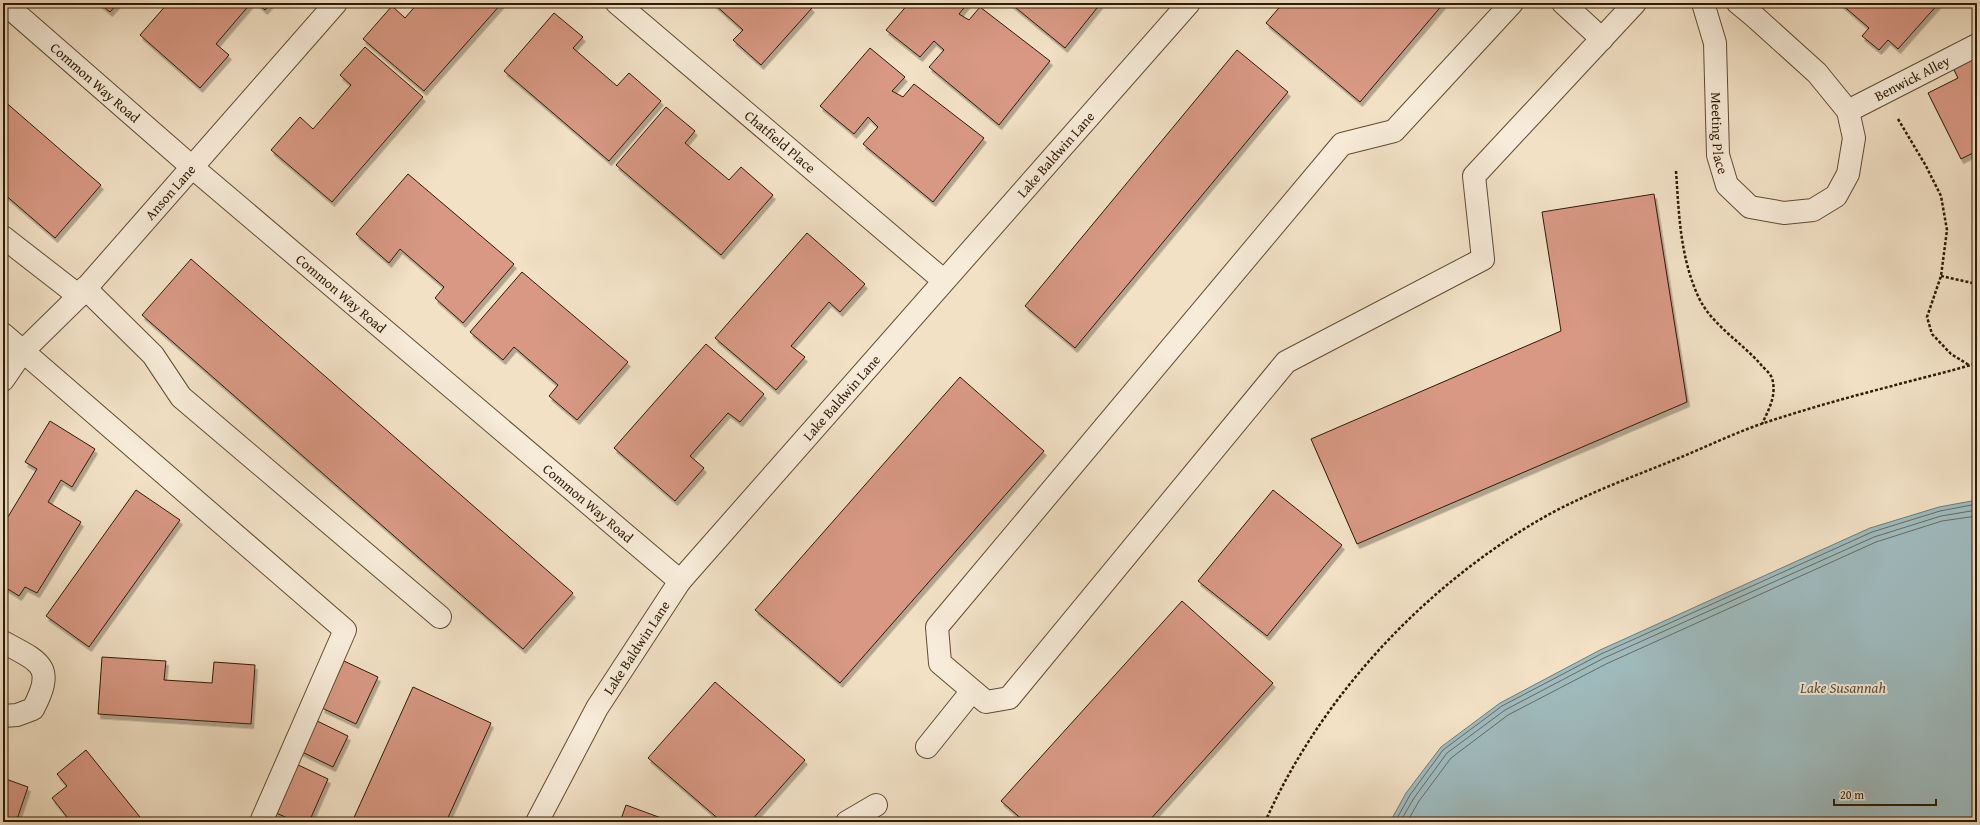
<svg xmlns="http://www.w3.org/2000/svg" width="1980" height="825" viewBox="0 0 1980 825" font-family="'Gentium Book Plus',serif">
  <defs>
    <filter id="shadow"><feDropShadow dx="2.5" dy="4.5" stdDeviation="0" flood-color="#0004"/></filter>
  </defs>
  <rect width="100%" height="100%" fill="#f2e1c5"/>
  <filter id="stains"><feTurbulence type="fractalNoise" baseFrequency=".005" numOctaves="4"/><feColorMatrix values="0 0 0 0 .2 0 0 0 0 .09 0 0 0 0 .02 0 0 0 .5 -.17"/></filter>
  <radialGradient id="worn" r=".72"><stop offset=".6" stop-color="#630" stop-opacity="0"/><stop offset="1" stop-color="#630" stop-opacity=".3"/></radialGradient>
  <path fill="#9fbbbe" stroke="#727b74" d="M 1977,500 L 1977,822 L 1390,822 L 1406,793 L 1441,747 L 1500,703 L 1600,650 L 1870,528 L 1939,507 Z"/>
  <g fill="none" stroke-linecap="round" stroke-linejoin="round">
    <path stroke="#676b61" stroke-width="1" d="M 1395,822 L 1410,795 L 1443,750 L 1502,706 L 1601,654 L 1872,532 L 1940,511 L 1977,504
      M 1400,822 L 1414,798 L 1447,753 L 1505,710 L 1604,658 L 1874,537 L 1941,516 L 1977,510
      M 1407,822 L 1419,801 L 1451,758 L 1508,715 L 1606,664 L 1876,542 L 1942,521 L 1977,516"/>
  </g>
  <path fill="#d89884" stroke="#2f1b04" filter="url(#shadow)" d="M 99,3 L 118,3 L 110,12 Z
    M 168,3 L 251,3 L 216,44 L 229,55 L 200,88 L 140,35 Z
    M 257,3 L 271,3 L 265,10 Z
    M 418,3 L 502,3 L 424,91 L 363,39 L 392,6 L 405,18 Z
    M 713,3 L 807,3 L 812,8 L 761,65 L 733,40 L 743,30 Z
    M 909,3 L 968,3 L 959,14 L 969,20 L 980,7 L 1050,61 L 999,125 L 929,67 L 944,50 L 934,41 L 920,57 L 886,30 Z
    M 1010,3 L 1101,3 L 1065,48 Z
    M 1283,3 L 1444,3 L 1360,102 L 1266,23 Z
    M 1840,3 L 1939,3 L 1898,49 L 1888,40 L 1879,50 L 1862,36 L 1869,28 Z
    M 554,13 L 583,37 L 573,48 L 617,86 L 629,73 L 661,101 L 609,161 L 504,71 Z
    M 365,47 L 423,97 L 332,202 L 271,150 L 300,117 L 313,129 L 351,85 L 340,75 Z
    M 870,48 L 905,77 L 892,91 L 903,97 L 914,84 L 984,138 L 933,202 L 863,144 L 878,127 L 868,117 L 854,134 L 820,106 Z
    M 1237,50 L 1288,92 L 1075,348 L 1025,306 Z
    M 1977,57 L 1977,156 L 1975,152 L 1961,159 L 1928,93 L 1958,78 L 1953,68 Z
    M 3,100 L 101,185 L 55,238 L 3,193 Z
    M 666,107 L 695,131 L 685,143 L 729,180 L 741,167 L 773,195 L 721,255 L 616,165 Z
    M 408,174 L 514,264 L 463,323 L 435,298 L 444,287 L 400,249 L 389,263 L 356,234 Z
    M 1654,194 L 1687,402 L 1357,544 L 1311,439 L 1561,331 L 1542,212 Z
    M 807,233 L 865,284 L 840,312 L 829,302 L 791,346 L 805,357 L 776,390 L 715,338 Z
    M 191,259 L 573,593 L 523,649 L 142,315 Z
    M 522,272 L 628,362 L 577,420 L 549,396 L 558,385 L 514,347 L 503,360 L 470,332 Z
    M 706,344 L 764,394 L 740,422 L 728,413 L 690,456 L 704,468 L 675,501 L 614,448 Z
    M 960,377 L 1044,451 L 840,683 L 755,610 Z
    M 50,421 L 95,449 L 72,487 L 61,480 L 48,502 L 81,522 L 37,593 L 25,587 L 19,596 L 3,586 L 3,525 L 37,469 L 25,462 Z
    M 136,490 L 180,520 L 89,647 L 46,616 Z
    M 1273,490 L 1342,545 L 1267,636 L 1198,581 Z
    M 1182,601 L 1273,683 L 1148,822 L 1025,822 L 1001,801 Z
    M 102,657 L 166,661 L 164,680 L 212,683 L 214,662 L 255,665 L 251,724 L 98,714 Z
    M 344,661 L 378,677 L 356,724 L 322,708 Z
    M 715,682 L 805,760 L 750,822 L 722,822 L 648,758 Z
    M 413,687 L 491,723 L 446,822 L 352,822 Z
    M 313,719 L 348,736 L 333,767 L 298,750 Z
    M 86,750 L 144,822 L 71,822 L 52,798 L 67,786 L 57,774 Z
    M 294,763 L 328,779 L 309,822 L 296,822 L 272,811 Z
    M 3,778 L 28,787 L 16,822 L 3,822 Z
    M 626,805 L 672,822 L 620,822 Z"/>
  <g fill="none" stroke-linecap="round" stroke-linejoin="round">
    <g stroke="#604c34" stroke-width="24">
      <g id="minor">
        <path id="s1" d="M 4,3 L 192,167 L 680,581"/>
        <path id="s2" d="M 617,3 L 943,280"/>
        <path d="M 1512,3 L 1394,131 L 1342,144 L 937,627 L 940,663 L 986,702 L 1009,698 L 1286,362 L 1483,259 L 1474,176 L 1635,3"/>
        <path d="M 1563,3 L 1602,39"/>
        <path id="s3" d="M 1703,3 L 1715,43 L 1718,155 L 1727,185 L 1750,207 L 1784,213 L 1813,210 L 1836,196 L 1848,174 L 1854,138 L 1848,111 L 1817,73 L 1755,17 L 1738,3"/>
        <path id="s4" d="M 1848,111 L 1977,45"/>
        <path d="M 3,237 L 79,296"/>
        <path d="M 85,288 L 153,355 L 181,397 L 440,617"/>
        <path d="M 3,334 L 345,630 L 261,822"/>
        <path id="s5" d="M 3,380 L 23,351 L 79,296 L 336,3"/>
        <path d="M 3,642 C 40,662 56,666 33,709 L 17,715 L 3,716"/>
        <path d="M 927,747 L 972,691"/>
        <path id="s6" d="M 537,822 L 597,708 L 680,581 L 1189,3"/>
        <path d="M 847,822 L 876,805"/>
      </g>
    </g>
    <path stroke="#2f1b04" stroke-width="2.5" stroke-dasharray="3 2" stroke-linecap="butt" d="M 1898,119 L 1926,166 L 1941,196 L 1947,230 L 1941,276 L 1927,317 L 1932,334 L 1951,354 L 1969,365
      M 1676,171 C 1679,214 1680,256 1698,296 C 1711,325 1743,343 1762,366 C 1765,369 1770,373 1772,378 C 1777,395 1769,409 1762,424
      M 1941,276 L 1977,284
      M 1265,822 C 1319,701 1416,595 1529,526 C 1574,498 1625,480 1674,460 C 1704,448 1734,433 1764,423 C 1806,409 1849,397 1892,386 C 1920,378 1949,372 1977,363"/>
    <use href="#minor" stroke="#f7ecd9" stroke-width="22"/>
  </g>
  <g text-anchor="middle" stroke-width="4" stroke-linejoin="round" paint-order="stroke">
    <g font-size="14" fill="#2f1b04" stroke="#f7ecd9">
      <text dy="5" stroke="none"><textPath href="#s4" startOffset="72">Benwick Alley</textPath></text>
      <text dy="5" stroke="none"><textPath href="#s1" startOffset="121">Common Way Road</textPath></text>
      <text dy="5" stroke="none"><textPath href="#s3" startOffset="132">Meeting Place</textPath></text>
      <text dy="5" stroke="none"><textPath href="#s2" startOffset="214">Chatfield Place</textPath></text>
      <text dy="5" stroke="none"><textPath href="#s6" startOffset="849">Lake Baldwin Lane</textPath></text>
      <text dy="5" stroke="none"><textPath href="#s5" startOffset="252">Anson Lane</textPath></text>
      <text dy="5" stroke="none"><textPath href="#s1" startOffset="445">Common Way Road</textPath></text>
      <text dy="5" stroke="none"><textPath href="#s6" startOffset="525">Lake Baldwin Lane</textPath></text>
      <text dy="5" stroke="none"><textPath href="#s1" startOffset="769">Common Way Road</textPath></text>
      <text dy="5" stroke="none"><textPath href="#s6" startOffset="201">Lake Baldwin Lane</textPath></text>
    </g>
    <g font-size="15" font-style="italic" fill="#565345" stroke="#f7ecd9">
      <text x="1843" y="693">Lake Susannah</text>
    </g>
  </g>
  <rect width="1980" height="825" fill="none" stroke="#f2e1c5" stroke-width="16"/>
  <rect x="4" y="4" width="1972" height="817" fill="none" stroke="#2f1b04" stroke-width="2"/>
  <rect x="8" y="8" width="1964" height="809" fill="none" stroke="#2f1b04"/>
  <path d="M1834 799v6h102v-6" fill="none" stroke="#2f1b04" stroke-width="2"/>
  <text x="1840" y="799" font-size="12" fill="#2f1b04" stroke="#f7ecd9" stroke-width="3" paint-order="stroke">20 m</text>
  <rect width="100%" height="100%" filter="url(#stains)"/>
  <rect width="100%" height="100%" fill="url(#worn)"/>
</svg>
